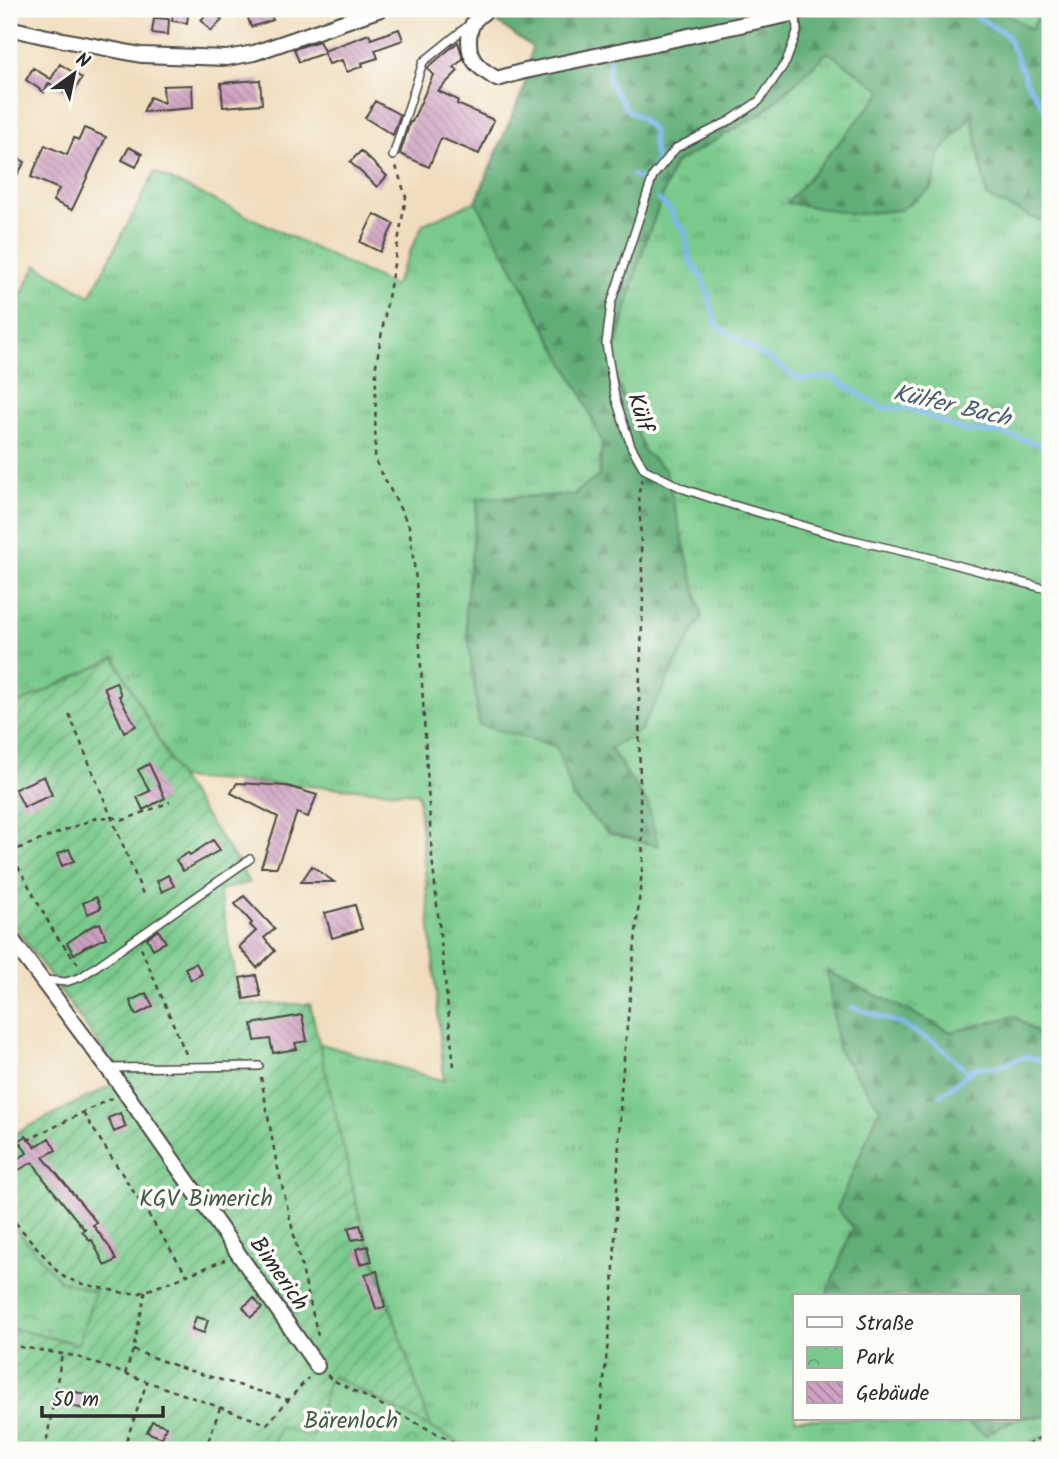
<svg xmlns="http://www.w3.org/2000/svg" width="1059" height="1459" viewBox="0 0 1059 1459" font-family="Kalam,sans-serif">
  <defs>
    <pattern id="grass-tufts" width="24" height="20" patternUnits="userSpaceOnUse" patternTransform="scale(1.75)"><rect width="24" height="20" fill="#79ca8c"/><path d="M3 7l-1-3M5 7V3M7 7l1-3M15 17l-1-3M17 17v-4M19 17l1-3" fill="none" stroke="#63a473"/></pattern>
    <pattern id="forest-firs" width="22" height="20" patternUnits="userSpaceOnUse" patternTransform="scale(1.75)"><rect width="22" height="20" fill="#62ae78"/><path d="M5 1l3.5 6h-7zM16 11l3.5 6h-7z" fill="#518e63"/></pattern>
    <pattern id="park-crowns" width="20" height="18" patternUnits="userSpaceOnUse" patternTransform="scale(1.75)"><rect width="20" height="18" fill="#79ca8c"/><path d="M2 6a3 3 0 1 1 6 0M12 15a3 3 0 1 1 6 0" fill="none" stroke="#63a473"/></pattern>
    <pattern id="garden-furrows" width="10" height="10" patternUnits="userSpaceOnUse" patternTransform="scale(1.75)"><rect width="10" height="10" fill="#79ca8c"/><path d="M-1 1l2-2M0 10L10 0M9 11l2-2" fill="none" stroke="#63a473"/></pattern>
    <pattern id="building-back-hatch" width="6" height="6" patternUnits="userSpaceOnUse" patternTransform="scale(1.75)"><rect width="6" height="6" fill="#cfa1c2"/><path d="M-1 5l2 2M0 0l6 6M5-1l2 2" fill="none" stroke="#a8839e"/></pattern>
  </defs>
  <rect width="100%" height="100%" fill="#fdfcf7"/>
  <filter id="ink" filterUnits="userSpaceOnUse"><feTurbulence type="fractalNoise" baseFrequency=".0143" numOctaves="2"/><feDisplacementMap in="SourceGraphic" scale="14" xChannelSelector="R" yChannelSelector="G"/><feConvolveMatrix kernelMatrix="1 2 1 2 8 2 1 2 1" color-interpolation-filters="sRGB"/></filter>
  <filter id="wash" filterUnits="userSpaceOnUse"><feTurbulence type="fractalNoise" baseFrequency=".00686" numOctaves="4" result="noise"/><feDisplacementMap in="SourceGraphic" scale="28" xChannelSelector="R" yChannelSelector="G"/><feGaussianBlur stdDeviation="1.57" result="paint"/><feColorMatrix in="noise" values="0 0 0 0 0 0 0 0 0 0 0 0 0 0 0 0 0 1.4 0 .05"/><feComposite in="paint" operator="in"/></filter>
  <g filter="url(#wash)">
    <rect width="100%" height="100%" fill="#f0ddbd"/>
    <path fill="url(#grass-tufts)" stroke="#527a5c" stroke-width="2" fill-rule="evenodd" d="M 998,9 L 1043,9 L 1031,30 Z
      M 828,52 L 884,90 L 788,203 L 932,188 L 940,152 L 972,115 L 987,197 L 1029,216 L 1050,223 L 1050,1436 L 1039,1438 L 1015,1450 L 473,1450 L 431,1428 L 358,1211 L 318,1043 L 444,1081 L 418,793 L 179,778 L 115,658 L 9,708 L 9,316 L 37,265 L 90,296 L 155,172 L 394,286 L 423,224 L 476,201 L 582,395 L 602,442 L 599,476 L 572,495 L 478,498 L 574,799 L 608,833 L 648,805 L 610,748 L 665,469 L 645,453 L 611,366 L 642,252 L 674,164 L 762,113 ZM 795,1296 L 1019,1296 L 1019,1419 L 795,1419 Z"/>
    <path fill="url(#forest-firs)" stroke="#466c52" stroke-width="2" d="M 504,9 L 998,9 L 1031,29 L 1043,9 L 1050,9 L 1050,223 L 1029,216 L 987,197 L 972,115 L 940,152 L 932,188 L 900,210 L 858,214 L 787,203 L 883,91 L 828,52 L 762,113 L 674,164 L 642,252 L 611,366 L 645,453 L 665,469 L 702,616 L 640,731 L 610,748 L 648,805 L 658,846 L 608,833 L 574,799 L 556,746 L 479,725 L 465,610 L 478,498 L 573,495 L 599,476 L 602,442 L 582,395 L 476,201 L 524,88 L 532,47 L 494,20 Z
      M 827,971 L 951,1032 L 1015,1016 L 1050,1043 L 1050,1214 L 1045,1240 L 1050,1250 L 1050,1416 L 1019,1417 L 1019,1296 L 826,1296 L 853,1227 L 837,1209 L 880,1108 L 838,1050 Z
      M 961,1419 L 1015,1419 L 986,1435 Z"/>
    <path fill="url(#park-crowns)" stroke="#527a5c" stroke-width="2" d="M 9,1221 L 59,1280 L 96,1291 L 78,1344 L 9,1328 Z
      M 333,1376 L 473,1450 L 271,1450 L 279,1427 L 328,1383 Z
      M 1050,1436 L 1050,1450 L 1019,1450 L 1039,1438 Z"/>
    <path fill="url(#garden-furrows)" stroke="#527a5c" stroke-width="2" d="M 115,658 L 179,778 L 236,860 L 249,883 L 219,890 L 241,1004 L 310,1004 L 358,1211 L 431,1428 L 333,1376 L 328,1383 L 313,1437 L 279,1427 L 271,1450 L 9,1450 L 9,1328 L 78,1344 L 95,1292 L 59,1280 L 9,1221 L 9,1147 L 14,1134 L 114,1084 L 121,1079 L 125,1072 L 124,1065 L 116,1064 L 110,1060 L 9,919 L 9,708 Z"/>
    <path fill="#7eb7ee" stroke="#54718c" stroke-width="2" d="M 292,1293 L 297,1294 L 304,1305 L 302,1309 L 295,1312 C 289,1308 284,1304 284,1297 L 287,1294 Z"/>
    <g fill="none" stroke-linecap="round" stroke-linejoin="round">
      <path stroke="#7eb7ee" stroke-width="5" d="M 964,9 L 1007,35 L 1027,83 L 1050,116
        M 610,61 L 608,70 L 609,82 L 627,110 L 641,118 L 653,131 L 653,145 L 656,159 L 648,183 L 632,175
        M 658,199 L 670,210 L 676,222 L 685,231 L 689,259 L 703,280 L 717,326 L 799,379 L 831,377 L 882,408 L 906,408 L 965,431 L 999,433 L 1050,447
        M 852,1007 L 901,1024 L 938,1045 L 969,1073 L 977,1067 L 996,1067 L 1027,1056 L 1043,1062 L 1050,1067
        M 941,1095 L 969,1073"/>
    </g>
    <g id="blocks">
      <path fill="url(#building-back-hatch)" d="M 173,9 L 189,9 L 187,23 L 172,21 Z
        M 245,9 L 269,9 L 273,20 L 251,27 Z
        M 211,10 L 222,20 L 211,31 L 201,20 Z
        M 154,18 L 169,19 L 168,35 L 152,33 Z
        M 399,29 L 403,40 L 375,50 L 378,58 L 362,63 L 363,66 L 347,72 L 342,60 L 329,64 L 324,53 L 299,62 L 294,49 L 319,41 L 324,51 L 369,34 L 371,39 Z
        M 458,42 L 463,59 L 454,67 L 458,71 L 438,91 L 458,100 L 457,104 L 494,120 L 479,154 L 441,138 L 429,167 L 400,154 L 410,122 L 412,122 L 433,75 L 427,68 Z
        M 60,64 L 82,78 L 70,97 L 49,83 L 44,92 L 26,80 L 33,68 L 51,79 Z
        M 260,80 L 262,104 L 223,107 L 221,83 Z
        M 192,85 L 193,108 L 143,112 L 150,97 L 164,103 L 163,86 Z
        M 375,101 L 400,115 L 393,135 L 365,118 Z
        M 84,128 L 106,137 L 72,210 L 53,201 L 59,189 L 31,177 L 45,145 L 67,155 L 74,138 L 79,140 Z
        M 129,147 L 142,154 L 136,167 L 122,160 Z
        M 361,151 L 387,176 L 377,187 L 350,162 Z
        M 9,153 L 25,162 L 9,188 Z
        M 374,214 L 394,224 L 380,252 L 360,242 Z
        M 116,682 L 121,695 L 119,696 L 136,726 L 124,732 L 104,687 Z
        M 149,764 L 165,798 L 143,810 L 137,797 L 150,791 L 138,770 Z
        M 44,776 L 52,795 L 24,807 L 15,789 Z
        M 237,783 L 287,786 L 317,795 L 308,817 L 297,813 L 277,867 L 261,867 L 278,817 L 231,793 Z
        M 213,840 L 220,850 L 183,871 L 176,860 L 188,853 L 190,855 Z
        M 69,849 L 74,861 L 62,866 L 57,854 Z
        M 312,866 L 334,882 L 301,882 Z
        M 168,875 L 174,886 L 162,892 L 157,881 Z
        M 244,896 L 275,929 L 264,938 L 275,951 L 257,968 L 239,947 L 256,931 L 250,925 L 252,923 L 235,904 Z
        M 96,897 L 101,908 L 88,914 L 83,903 Z
        M 355,905 L 362,929 L 332,938 L 325,913 Z
        M 100,923 L 106,938 L 85,947 L 74,954 L 67,943 L 90,927 Z
        M 158,930 L 166,942 L 153,949 L 147,938 Z
        M 196,963 L 202,974 L 191,980 L 185,968 Z
        M 256,975 L 261,996 L 244,999 L 240,978 Z
        M 146,993 L 153,1006 L 136,1015 L 130,1001 Z
        M 302,1015 L 307,1041 L 295,1043 L 297,1049 L 273,1053 L 270,1039 L 255,1041 L 252,1024 Z
        M 120,1113 L 126,1127 L 114,1132 L 108,1118 Z
        M 26,1136 L 35,1147 L 49,1138 L 56,1150 L 43,1157 L 97,1223 L 93,1225 L 110,1248 L 116,1260 L 105,1266 L 92,1240 L 90,1241 L 82,1231 L 86,1228 L 84,1229 L 43,1178 L 33,1162 L 17,1171 L 12,1163 L 27,1153 L 19,1141 Z
        M 360,1225 L 364,1238 L 352,1240 L 348,1228 Z
        M 368,1246 L 372,1261 L 360,1264 L 356,1249 Z
        M 377,1271 L 385,1307 L 376,1309 L 365,1274 Z
        M 254,1298 L 262,1308 L 251,1317 L 243,1307 Z
        M 196,1317 L 208,1320 L 204,1333 L 192,1329 Z
        M 76,1392 L 88,1395 L 84,1409 L 72,1406 Z
        M 152,1421 L 166,1426 L 162,1438 L 147,1432 Z"/>
    </g>
  </g>
  <g filter="url(#ink)">
    <use href="#blocks" fill-opacity="0" stroke="#494641" stroke-width="2"/>
    <g fill="none" stroke-linecap="round" stroke-linejoin="round">
      <g stroke="#494641" stroke-width="10">
        <path id="service" d="M 796,13 L 797,32 L 786,62 L 759,101 L 731,120 L 676,148 L 653,176 L 611,304 L 606,344 L 615,397 L 631,446 L 644,469 L 684,489 L 723,502 L 845,538 L 927,557 L 1050,590
          M 393,156 L 423,62 L 470,24
          M 45,980 L 66,982 L 81,977 L 250,859
          M 109,1068 L 259,1066"/>
      </g>
      <g stroke="#494641" stroke-width="18">
        <path id="minor" d="M 488,9 C 484,12 479,16 475,20 C 467,31 467,51 475,62 C 481,70 489,74 497,79 L 521,72 L 796,13 L 803,9
          M 9,28 L 43,36 L 141,55 L 227,58 L 254,53 L 381,9
          M 9,936 L 118,1082 L 317,1366"/>
      </g>
      <path stroke="#494641" stroke-width="2.5" stroke-dasharray="5 5" stroke-linecap="butt" d="M 396,166 L 406,197 L 376,365 L 375,460 L 409,526 L 416,580 L 432,857 L 454,1066
        M 69,714 L 143,894
        M 141,948 L 186,1054
        M 78,964 L 55,934 L 10,852 L 96,818 L 111,817 L 124,820 L 170,802
        M 261,1077 L 276,1160 L 319,1340
        M 83,1113 L 187,1275 L 225,1260
        M 9,1163 L 17,1147 L 24,1142 L 112,1098
        M 9,1215 L 57,1271 L 64,1277 L 79,1283 L 124,1293 L 140,1293 L 186,1276
        M 9,1345 L 75,1356 L 267,1424 L 308,1378
        M 133,1350 L 184,1369 L 289,1400
        M 125,1374 L 133,1350 L 146,1290
        M 327,1375 L 331,1379 L 469,1450
        M 45,1450 L 62,1354
        M 123,1450 L 147,1382
        M 205,1450 L 220,1408
        M 597,1450 L 613,1291 L 621,1090 L 643,859 L 640,796 L 639,701 L 643,600 L 639,491 L 642,479
        M 1019,1450 L 1039,1438 L 1050,1436"/>
      <use href="#service" stroke="#fff" stroke-width="7"/>
      <use href="#minor" stroke="#fff" stroke-width="14"/>
    </g>
  </g>
  <g text-anchor="middle" stroke-width="7" stroke-linejoin="round" paint-order="stroke">
    <g font-size="23" fill="#2b2b2b" stroke="#fdfcf7">
      <text transform="translate(641 412) rotate(73)" y="8">Külf</text>
      <text transform="translate(280 1273) rotate(55)" y="8">Bimerich</text>
    </g>
    <g font-size="23" fill="#425b48" stroke="#fdfcf7">
      <text x="206" y="1206">KGV Bimerich</text>
      <text x="351" y="1428">Bärenloch</text>
    </g>
    <g font-size="24" font-style="italic" fill="#485c6f" stroke="#fdfcf7">
      <text transform="translate(952 405) rotate(13)" y="8">Külfer Bach</text>
    </g>
  </g>
  <rect width="1059" height="1459" fill="none" stroke="#fdfcf7" stroke-width="35"/>
  <rect x="793" y="1294" width="228" height="126" fill="#fdfcf7" stroke="#a9a8a5" stroke-width="2"/>
  <rect x="807" y="1317" width="35" height="10" fill="#ffffff" stroke="#a9a8a5" stroke-width="2"/>
  <text x="856" y="1330" font-size="21" fill="#2b2b2b">Straße</text>
  <rect x="807" y="1347" width="35" height="21" fill="url(#park-crowns)" stroke="#a9a8a5" stroke-width="2"/>
  <text x="856" y="1364" font-size="21" fill="#2b2b2b">Park</text>
  <rect x="807" y="1382" width="35" height="21" fill="url(#building-back-hatch)" stroke="#a9a8a5" stroke-width="2"/>
  <text x="856" y="1400" font-size="21" fill="#2b2b2b">Gebäude</text>
  <g transform="translate(74 74) rotate(33)" stroke="#fdfcf7" stroke-width="5" paint-order="stroke">
  <path d="M0-5L12 26L0 18L-12 26Z" fill="#2b2b2b"/>
  <text y="-10" font-size="19" font-weight="bold" text-anchor="middle" fill="#2b2b2b">N</text>
  </g>
  <path d="M42 1406v10h121v-10" fill="none" stroke="#2b2b2b" stroke-width="3.5"/>
  <text x="52" y="1406" font-size="21" fill="#2b2b2b" stroke="#fdfcf7" stroke-width="5" paint-order="stroke">50 m</text>
</svg>
